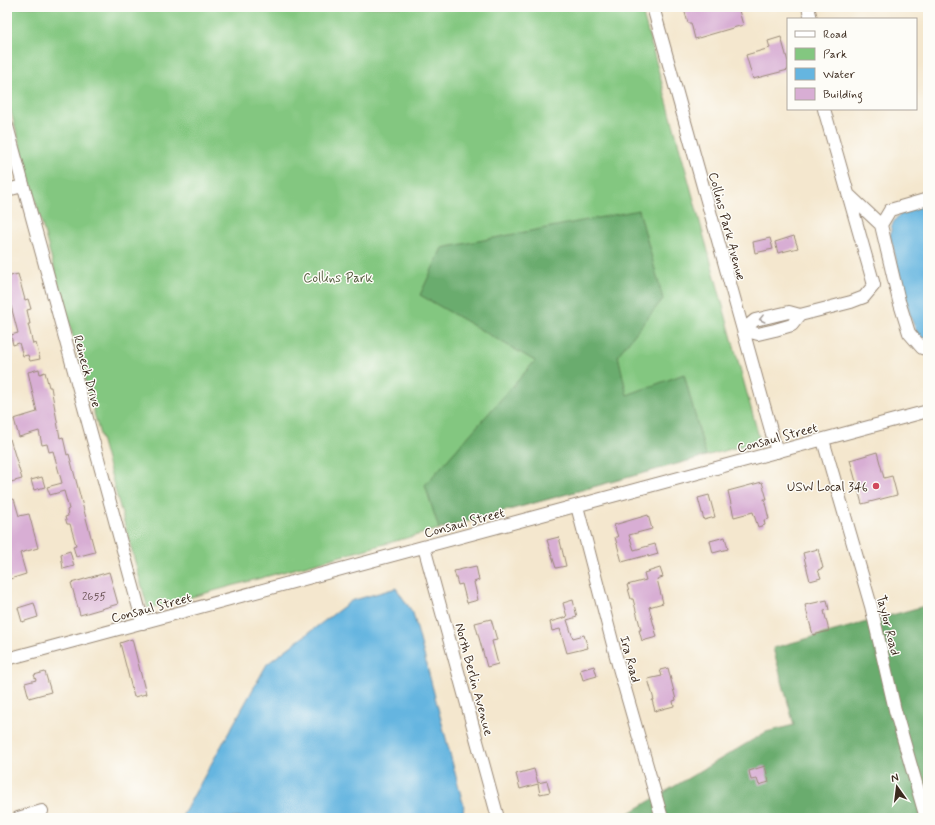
<svg xmlns="http://www.w3.org/2000/svg" width="935" height="825" viewBox="0 0 935 825" font-family="Mynerve,sans-serif">
  <rect width="100%" height="100%" fill="#fdfcf7"/>
  <filter id="ink" filterUnits="userSpaceOnUse"><feTurbulence type="fractalNoise" baseFrequency=".025" numOctaves="2"/><feDisplacementMap in="SourceGraphic" scale="8" xChannelSelector="R" yChannelSelector="G"/><feConvolveMatrix kernelMatrix="1 2 1 2 8 2 1 2 1" color-interpolation-filters="sRGB"/></filter>
  <filter id="wash" filterUnits="userSpaceOnUse"><feTurbulence type="fractalNoise" baseFrequency=".012" numOctaves="4" result="noise"/><feDisplacementMap in="SourceGraphic" scale="16" xChannelSelector="R" yChannelSelector="G"/><feGaussianBlur stdDeviation="0.9" result="paint"/><feColorMatrix in="noise" values="0 0 0 0 0 0 0 0 0 0 0 0 0 0 0 0 0 1.4 0 .05"/><feComposite in="paint" operator="in"/></filter>
  <g filter="url(#wash)">
    <rect width="100%" height="100%" fill="#f4e7ce"/>
    <path fill="#83c780" stroke="#5f784f" d="M 7,7 L 641,7 L 760,441 L 148,609 L 7,97 Z"/>
    <path fill="#6aac6e" stroke="#526b46" d="M 639,210 L 663,299 L 618,355 L 627,395 L 684,374 L 706,456 L 439,529 L 425,485 L 535,361 L 420,295 L 442,248 Z
      M 928,605 L 928,818 L 621,818 L 766,732 L 794,725 L 773,648 Z"/>
    <path fill="#65b5e0" stroke="#50707f" d="M 928,203 L 928,340 L 918,335 L 911,319 L 890,236 C 891,232 891,226 893,223 C 899,211 916,206 928,203 Z
      M 396,588 L 413,613 L 464,807 L 462,818 L 181,818 L 267,664 L 351,601 Z"/>
    <g id="blocks">
      <path fill="#d8aed4" d="M 691,7 L 738,7 L 743,25 L 695,39 L 691,23 L 688,23 L 684,9 Z
        M 781,37 L 788,62 L 788,70 L 753,79 L 746,55 L 770,48 L 768,41 Z
        M 794,236 L 798,248 L 778,253 L 775,242 Z
        M 770,238 L 773,249 L 755,253 L 753,242 Z
        M 18,274 L 25,300 L 28,299 L 31,309 L 27,310 L 30,324 L 28,324 L 33,344 L 36,343 L 40,359 L 30,361 L 28,355 L 23,356 L 19,343 L 13,345 L 11,335 L 18,333 L 11,306 L 7,307 L 7,277 Z
        M 39,369 L 40,374 L 45,372 L 49,387 L 51,387 L 60,438 L 63,437 L 67,455 L 69,454 L 95,552 L 76,557 L 73,546 L 76,545 L 70,524 L 67,524 L 65,517 L 68,516 L 67,510 L 69,509 L 64,491 L 50,495 L 47,487 L 62,483 L 53,451 L 49,452 L 47,444 L 42,445 L 39,431 L 19,437 L 14,419 L 37,412 L 28,372 Z
        M 7,439 L 10,439 L 22,479 L 11,482 L 7,467 Z
        M 877,452 L 884,478 L 892,476 L 897,495 L 862,504 L 850,460 Z
        M 42,477 L 45,487 L 34,490 L 31,480 Z
        M 762,482 L 767,499 L 764,499 L 769,519 L 764,520 L 765,525 L 758,527 L 753,512 L 734,517 L 728,491 Z
        M 709,495 L 715,517 L 704,520 L 698,498 Z
        M 14,499 L 19,516 L 29,514 L 38,548 L 20,553 L 26,574 L 7,580 L 7,501 Z
        M 648,515 L 652,529 L 629,535 L 634,550 L 655,544 L 658,554 L 648,557 L 648,555 L 622,562 L 615,537 L 618,537 L 614,525 Z
        M 559,537 L 566,566 L 556,568 L 547,540 Z
        M 725,537 L 728,549 L 713,553 L 710,541 Z
        M 818,549 L 823,568 L 818,570 L 821,578 L 810,581 L 803,553 Z
        M 70,551 L 74,566 L 63,569 L 61,554 Z
        M 476,566 L 479,580 L 474,582 L 478,600 L 467,603 L 462,584 L 458,585 L 454,571 Z
        M 660,568 L 663,577 L 657,579 L 663,603 L 649,607 L 657,637 L 642,641 L 639,630 L 641,630 L 633,599 L 631,599 L 627,585 L 646,580 L 644,573 Z
        M 109,572 L 118,604 L 80,615 L 71,583 Z
        M 573,600 L 577,617 L 567,620 L 573,638 L 584,635 L 588,648 L 567,653 L 560,629 L 552,631 L 550,622 L 567,617 L 563,603 Z
        M 827,600 L 829,610 L 824,611 L 829,631 L 813,635 L 805,605 Z
        M 34,603 L 38,617 L 22,622 L 18,608 Z
        M 491,619 L 497,640 L 492,641 L 498,664 L 487,667 L 475,623 Z
        M 132,639 L 146,694 L 134,697 L 120,643 Z
        M 594,666 L 597,676 L 583,680 L 580,670 Z
        M 668,668 L 676,700 L 673,701 L 674,706 L 655,711 L 652,700 L 654,700 L 648,679 L 662,676 L 660,670 Z
        M 45,672 L 51,692 L 29,698 L 25,683 L 36,680 L 34,675 Z
        M 765,766 L 769,782 L 759,785 L 757,779 L 751,780 L 749,771 Z
        M 534,769 L 538,783 L 547,781 L 550,792 L 540,794 L 538,784 L 520,789 L 516,774 Z"/>
    </g>
  </g>
  <g filter="url(#ink)">
    <use href="#blocks" fill-opacity="0" stroke="#988876" stroke-width="1"/>
    <g fill="none" stroke-linecap="round" stroke-linejoin="round">
      <g stroke="#988876" stroke-width="14">
        <path id="minor" d="M 653,7 L 777,452
          M 808,7 L 811,19
          M 7,126 L 143,623
          M 7,190 L 23,186
          M 848,194 L 881,225 L 899,301 L 909,333 L 922,348 L 928,349
          M 881,225 L 890,210 L 928,199
          M 800,315 L 792,325 L 775,330 L 758,334 L 743,330 L 755,320 L 789,312 L 800,315 L 851,302 L 864,297 L 874,285 L 824,109
          M 823,440 L 871,606 L 895,710 L 926,818
          M 577,506 L 619,668 L 662,818
          M 424,547 L 498,818
          M 7,659 L 928,411
          M 18,818 L 42,811"/>
      </g>
      <use href="#minor" stroke="#fff" stroke-width="12"/>
    </g>
    <defs><path id="oneway-chevron" d="M-2-3.5L2.5 0L-2 3.5" fill="none" stroke-width="1.6" stroke-linecap="round" stroke-linejoin="round"/></defs>
    <use stroke="#a79f9a" href="#oneway-chevron" transform="translate(762 319) rotate(166)"/>
  </g>
  <circle fill="#d1495b" stroke="#fdfcf7" stroke-width="1.5" cx="876" cy="486" r="4"/>
  <g text-anchor="middle" stroke-width="3" stroke-linejoin="round" paint-order="stroke">
    <g font-size="11" fill="#624b4c">
      <text x="94" y="600">2655</text>
    </g>
    <g font-size="13" fill="#3b2a1e" stroke="#fdfcf7">
      <text transform="translate(728 226) rotate(75)" y="5">Collins Park Avenue</text>
      <text transform="translate(88 371) rotate(75)" y="5">Reineck Drive</text>
      <text transform="translate(777 437) rotate(-15)" y="5">Consaul Street</text>
      <text transform="translate(464 522) rotate(-15)" y="5">Consaul Street</text>
      <text transform="translate(151 607) rotate(-15)" y="5">Consaul Street</text>
      <text transform="translate(889 625) rotate(76)" y="5">Taylor Road</text>
      <text transform="translate(631 659) rotate(75)" y="5">Ira Road</text>
      <text transform="translate(475 679) rotate(75)" y="5">North Berlin Avenue</text>
    </g>
    <g font-size="13" fill="#51593b" stroke="#fdfcf7">
      <text x="338" y="282">Collins Park</text>
    </g>
    <g font-size="13" fill="#3b2a1e" stroke="#fdfcf7" text-anchor="end">
      <text x="868" y="491">USW Local 346</text>
    </g>
  </g>
  <rect width="935" height="825" fill="none" stroke="#fdfcf7" stroke-width="24"/>
  <rect x="787" y="18" width="130" height="92" fill="#fdfcf7" stroke="#afa8a0"/>
  <rect x="795" y="31" width="20" height="6" fill="#ffffff" stroke="#afa8a0"/>
  <text x="823" y="38" font-size="12" fill="#3b2a1e">Road</text>
  <rect x="795" y="48" width="20" height="12" fill="#83c780" stroke="#afa8a0"/>
  <text x="823" y="58" font-size="12" fill="#3b2a1e">Park</text>
  <rect x="795" y="68" width="20" height="12" fill="#65b5e0" stroke="#afa8a0"/>
  <text x="823" y="78" font-size="12" fill="#3b2a1e">Water</text>
  <rect x="795" y="88" width="20" height="12" fill="#d8aed4" stroke="#afa8a0"/>
  <text x="823" y="98" font-size="12" fill="#3b2a1e">Building</text>
  <g transform="translate(897 787) rotate(346)" stroke="#fdfcf7" stroke-width="3" paint-order="stroke">
  <path d="M0-3L7 15L0 10L-7 15Z" fill="#3b2a1e"/>
  <text y="-6" font-size="11" font-weight="bold" text-anchor="middle" fill="#3b2a1e">N</text>
  </g>
</svg>
